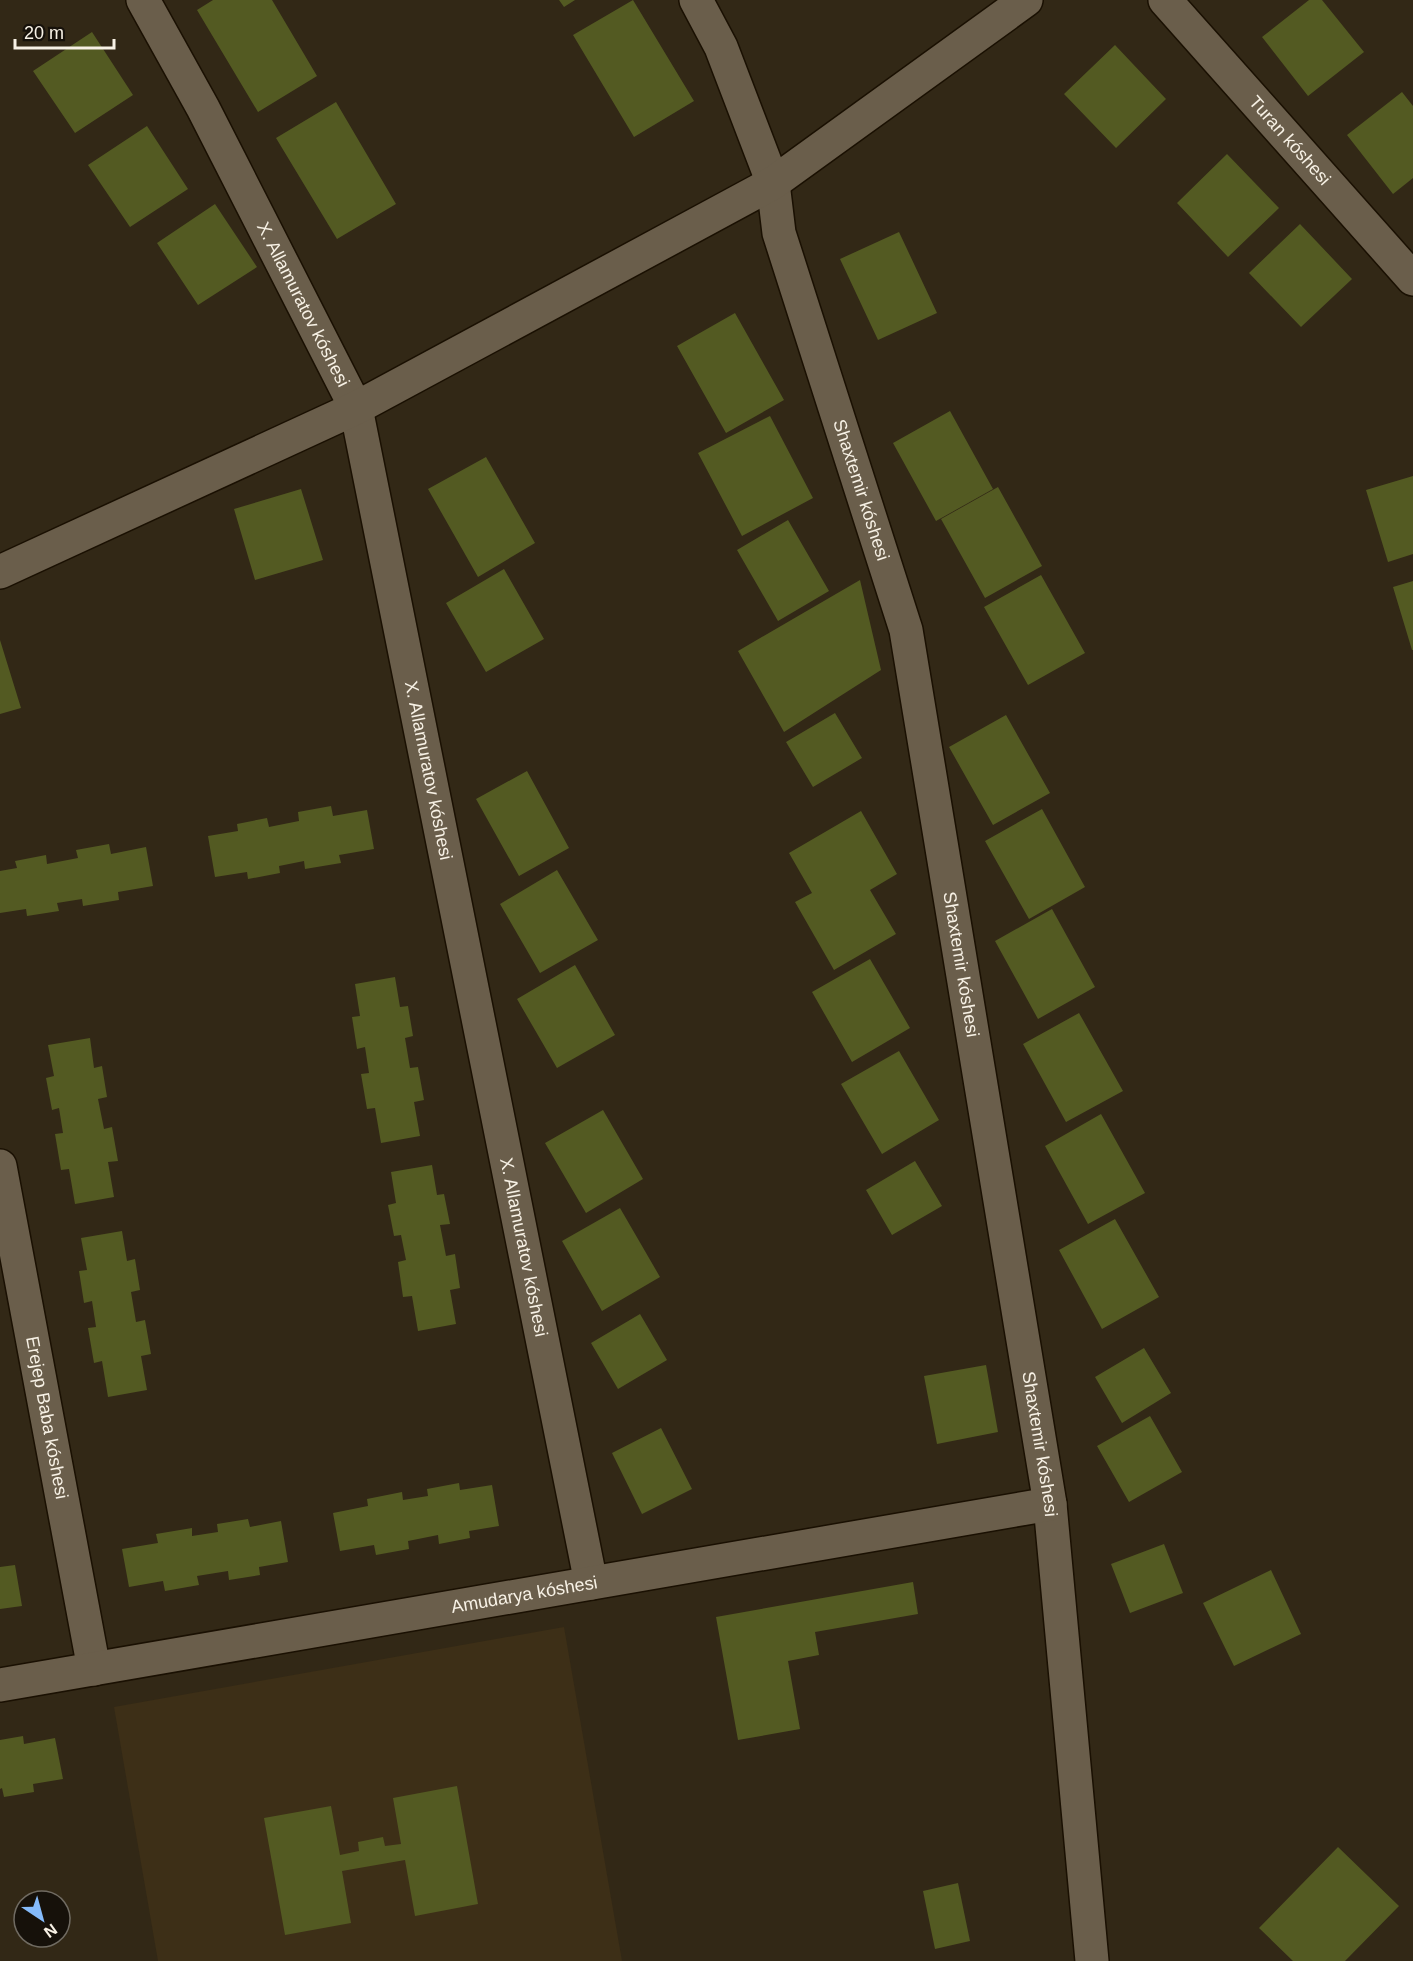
<svg xmlns="http://www.w3.org/2000/svg" width="1413" height="1961" viewBox="0 0 1413 1961" font-family="Arial,sans-serif">
  <rect width="100%" height="100%" fill="#322816"/>
  <path fill="#3d2f17" d="M 564,1627 L 622,1961 L 158,1961 L 114,1707 Z"/>
  <path fill="#535a22" d="M 213,0 L 272,0 L 317,76 L 258,112 L 197,10 Z
    M 559,0 L 575,0 L 564,7 Z
    M 633,0 L 694,101 L 634,137 L 573,35 Z
    M 1309,0 L 1322,0 L 1364,52 L 1308,96 L 1262,37 Z
    M 92,32 L 133,95 L 75,133 L 33,71 Z
    M 1115,45 L 1166,99 L 1116,148 L 1064,94 Z
    M 1402,92 L 1413,106 L 1413,178 L 1393,194 L 1347,135 Z
    M 336,102 L 396,204 L 337,239 L 276,138 Z
    M 147,126 L 188,189 L 130,227 L 88,165 Z
    M 1227,154 L 1279,208 L 1228,257 L 1177,203 Z
    M 215,204 L 257,267 L 198,305 L 157,243 Z
    M 1300,224 L 1352,279 L 1301,327 L 1249,273 Z
    M 899,232 L 937,313 L 878,340 L 840,259 Z
    M 735,313 L 784,400 L 726,433 L 677,346 Z
    M 950,411 L 993,489 L 936,521 L 893,443 Z
    M 770,416 L 813,498 L 742,536 L 698,453 Z
    M 486,457 L 535,543 L 478,577 L 428,489 Z
    M 1413,476 L 1413,554 L 1388,562 L 1366,490 Z
    M 998,487 L 1042,566 L 985,598 L 941,519 Z
    M 301,489 L 323,560 L 255,580 L 234,509 Z
    M 788,520 L 829,591 L 778,621 L 737,550 Z
    M 504,569 L 544,639 L 486,672 L 446,603 Z
    M 1041,575 L 1085,653 L 1028,685 L 984,607 Z
    M 860,580 L 881,670 L 784,732 L 738,651 Z
    M 1413,581 L 1413,650 L 1412,650 L 1393,587 Z
    M 0,640 L 21,708 L 0,714 Z
    M 835,713 L 862,758 L 813,787 L 786,742 Z
    M 1006,715 L 1050,793 L 993,825 L 949,747 Z
    M 527,771 L 569,848 L 519,876 L 476,799 Z
    M 331,806 L 333,816 L 367,810 L 374,849 L 339,855 L 341,863 L 305,869 L 304,861 L 279,866 L 280,873 L 248,879 L 247,872 L 215,877 L 208,836 L 238,831 L 237,824 L 267,818 L 269,827 L 299,821 L 298,812 Z
    M 1042,809 L 1085,887 L 1029,919 L 985,841 Z
    M 861,811 L 897,874 L 870,890 L 896,934 L 834,970 L 795,902 L 812,893 L 789,853 Z
    M 109,844 L 111,854 L 146,847 L 153,886 L 118,892 L 119,900 L 83,906 L 82,899 L 57,903 L 59,911 L 27,916 L 26,909 L 0,913 L 0,871 L 17,868 L 15,861 L 46,855 L 47,864 L 78,858 L 76,850 Z
    M 557,870 L 598,940 L 540,973 L 500,904 Z
    M 1052,909 L 1095,987 L 1038,1019 L 995,941 Z
    M 870,959 L 910,1028 L 852,1062 L 812,992 Z
    M 575,965 L 615,1035 L 557,1068 L 517,999 Z
    M 395,977 L 400,1007 L 408,1006 L 413,1036 L 405,1038 L 410,1068 L 418,1067 L 424,1100 L 414,1102 L 420,1136 L 381,1143 L 375,1108 L 367,1109 L 361,1074 L 369,1073 L 365,1047 L 357,1049 L 352,1017 L 360,1016 L 355,984 Z
    M 1079,1013 L 1123,1091 L 1066,1122 L 1023,1044 Z
    M 90,1038 L 94,1068 L 102,1066 L 107,1097 L 98,1099 L 104,1129 L 112,1127 L 118,1161 L 108,1162 L 114,1197 L 75,1204 L 69,1169 L 61,1170 L 55,1134 L 63,1133 L 59,1108 L 52,1110 L 46,1078 L 54,1076 L 48,1045 Z
    M 899,1051 L 939,1120 L 882,1154 L 841,1084 Z
    M 603,1110 L 643,1179 L 586,1213 L 545,1143 Z
    M 1101,1114 L 1145,1193 L 1088,1224 L 1045,1146 Z
    M 915,1161 L 942,1206 L 892,1235 L 866,1190 Z
    M 432,1165 L 437,1195 L 444,1194 L 450,1224 L 440,1225 L 446,1256 L 455,1254 L 460,1288 L 450,1290 L 456,1324 L 418,1331 L 412,1296 L 403,1297 L 398,1262 L 406,1260 L 401,1235 L 394,1236 L 388,1205 L 396,1203 L 391,1172 Z
    M 620,1208 L 660,1277 L 602,1311 L 562,1241 Z
    M 1115,1219 L 1159,1297 L 1102,1329 L 1059,1250 Z
    M 122,1231 L 127,1261 L 135,1259 L 140,1290 L 131,1292 L 136,1322 L 145,1320 L 151,1354 L 141,1356 L 147,1390 L 108,1397 L 102,1361 L 94,1363 L 88,1328 L 96,1327 L 92,1301 L 84,1303 L 79,1271 L 87,1270 L 81,1238 Z
    M 640,1314 L 667,1360 L 618,1389 L 591,1343 Z
    M 1144,1348 L 1171,1393 L 1122,1423 L 1095,1377 Z
    M 986,1365 L 998,1432 L 937,1444 L 924,1376 Z
    M 1150,1416 L 1182,1472 L 1129,1502 L 1097,1446 Z
    M 661,1428 L 692,1489 L 642,1514 L 612,1453 Z
    M 459,1483 L 460,1490 L 492,1485 L 499,1526 L 469,1531 L 470,1538 L 439,1544 L 438,1535 L 408,1541 L 409,1549 L 376,1555 L 374,1545 L 340,1551 L 333,1513 L 368,1506 L 367,1499 L 402,1492 L 403,1500 L 428,1496 L 427,1489 Z
    M 248,1519 L 250,1527 L 281,1521 L 288,1562 L 259,1567 L 260,1575 L 229,1580 L 228,1571 L 197,1576 L 199,1585 L 165,1591 L 163,1581 L 129,1587 L 122,1549 L 158,1543 L 156,1534 L 192,1528 L 192,1536 L 218,1532 L 217,1524 Z
    M 1164,1544 L 1183,1593 L 1130,1613 L 1111,1564 Z
    M 15,1565 L 22,1606 L 0,1609 L 0,1567 Z
    M 1271,1570 L 1301,1634 L 1234,1666 L 1203,1603 Z
    M 913,1582 L 918,1614 L 815,1632 L 819,1655 L 788,1661 L 800,1729 L 738,1740 L 716,1617 Z
    M 23,1736 L 24,1744 L 55,1738 L 63,1779 L 33,1784 L 34,1792 L 4,1797 L 2,1788 L 0,1789 L 0,1740 Z
    M 457,1786 L 478,1904 L 415,1916 L 405,1860 L 342,1871 L 351,1923 L 285,1935 L 264,1818 L 331,1806 L 340,1855 L 359,1851 L 358,1842 L 383,1837 L 385,1846 L 401,1844 L 393,1798 Z
    M 1338,1847 L 1399,1906 L 1345,1961 L 1293,1961 L 1259,1928 Z
    M 958,1883 L 970,1941 L 935,1949 L 923,1891 Z"/>
  <g fill="none" stroke-linecap="round" stroke-linejoin="round">
    <g stroke="#1a1002" stroke-width="36">
      <g id="minor">
        <path id="s1" d="M 143,0 L 203,108 L 356,408 L 591,1583"/>
        <path id="s2" d="M 696,0 L 721,47 L 773,183 L 779,233 L 906,630 L 1050,1504 L 1092,1961"/>
        <path id="s3" d="M 1165,0 L 1413,279"/>
        <path d="M 0,572 L 356,408 L 773,183 L 1026,0"/>
        <path id="s4" d="M 0,1166 L 94,1669"/>
        <path id="s5" d="M 0,1685 L 1050,1504"/>
      </g>
    </g>
    <use href="#minor" stroke="#6a5e4b" stroke-width="33"/>
  </g>
  <g text-anchor="middle" stroke-width="4.5" stroke-linejoin="round" paint-order="stroke">
    <g font-size="18" fill="#f7f1e5" stroke="#16110a">
      <text dy="6" stroke="none"><textPath href="#s3" startOffset="188">Turan kóshesi</textPath></text>
      <text dy="6" stroke="none"><textPath href="#s1" startOffset="344">X. Allamuratov kóshesi</textPath></text>
      <text dy="6" stroke="none"><textPath href="#s2" startOffset="519">Shaxtemir kóshesi</textPath></text>
      <text dy="6" stroke="none"><textPath href="#s1" startOffset="830">X. Allamuratov kóshesi</textPath></text>
      <text dy="6" stroke="none"><textPath href="#s2" startOffset="1005">Shaxtemir kóshesi</textPath></text>
      <text dy="6" stroke="none"><textPath href="#s1" startOffset="1316">X. Allamuratov kóshesi</textPath></text>
      <text dy="6" stroke="none"><textPath href="#s4" startOffset="256">Erejep Baba kóshesi</textPath></text>
      <text dy="6" stroke="none"><textPath href="#s2" startOffset="1491">Shaxtemir kóshesi</textPath></text>
      <text dy="6" stroke="none"><textPath href="#s5" startOffset="532">Amudarya kóshesi</textPath></text>
    </g>
  </g>
  <g transform="translate(42 1919) rotate(144)"><circle r="28" fill="#16110a" stroke="#706b62" stroke-width="1.5"/>
  <path d="M0-4.5L10 22L0 15L-10 22Z" fill="#85bbfb"/>
  <text y="-9" font-size="16" font-weight="bold" text-anchor="middle" fill="#f7f1e5">N</text>
  </g>
  <path d="M15 39v9h99v-9" fill="none" stroke="#f7f1e5" stroke-width="3"/>
  <text x="24" y="39" font-size="18" fill="#f7f1e5" stroke="#16110a" stroke-width="4.5" paint-order="stroke">20 m</text>
</svg>
